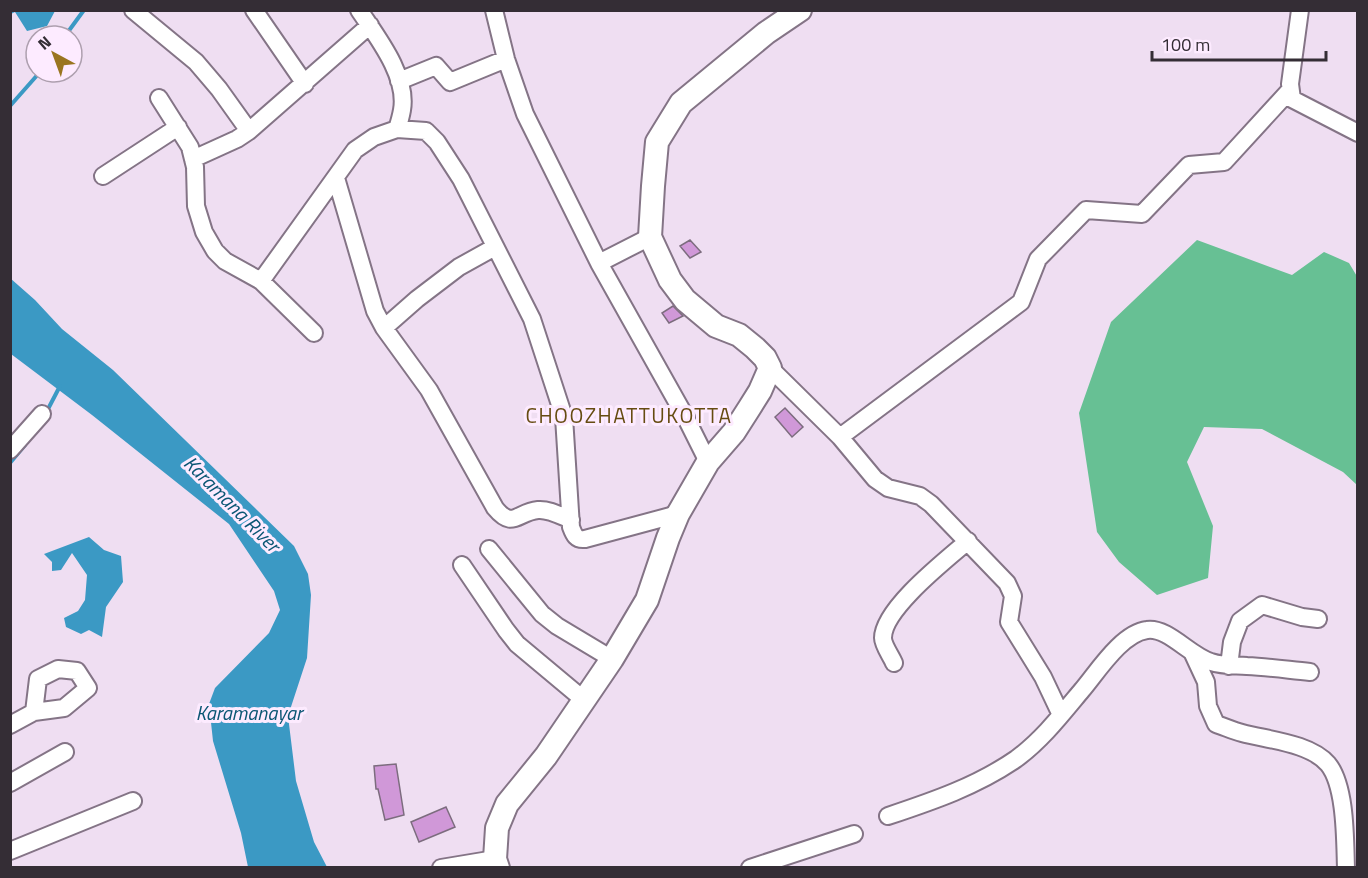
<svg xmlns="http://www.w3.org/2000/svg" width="1368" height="878" viewBox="0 0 1368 878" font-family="'Titillium Web',sans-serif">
  <rect width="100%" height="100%" fill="#efdef2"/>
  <path fill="#67c094" d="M 1197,240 L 1292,275 L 1324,252 L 1349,263 L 1358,278 L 1357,485 L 1343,472 L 1262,429 L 1204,427 L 1187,462 L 1213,526 L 1208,578 L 1157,595 L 1119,562 L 1097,532 L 1079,413 L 1111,322 Z"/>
  <path fill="#3b99c4" d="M 11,10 L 55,10 L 55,11 L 47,26 L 27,31 L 15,12 L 11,14 Z
    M 10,278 L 35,300 L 62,329 L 113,370 L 294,546 L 308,574 L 311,595 L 307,658 L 288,716 L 296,781 L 314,842 L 327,867 L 248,867 L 241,833 L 213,741 L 209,704 L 215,688 L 269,633 L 280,610 L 274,591 L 229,524 L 92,415 L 11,354 Z
    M 89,537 L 104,550 L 121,556 L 123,582 L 106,607 L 102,637 L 89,630 L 81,634 L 66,627 L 64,618 L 78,611 L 85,600 L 87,575 L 72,553 L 61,570 L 52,571 L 52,562 L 44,554 Z"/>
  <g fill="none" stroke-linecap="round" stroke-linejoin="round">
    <path stroke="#3b99c4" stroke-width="4" d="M 65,36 L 84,10
      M 10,106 L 40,72
      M 47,411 L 60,386
      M 10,463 L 25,445"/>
  </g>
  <path fill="#d098d8" stroke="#7c6c7e" stroke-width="1.5" d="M 690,240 L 701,252 L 690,258 L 680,246 Z
    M 673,306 L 683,316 L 669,323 L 662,313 Z
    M 785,408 L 803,427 L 792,437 L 775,417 Z
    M 396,764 L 404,815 L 385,820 L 378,789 L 376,789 L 374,766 Z
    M 446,807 L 455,827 L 419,842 L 411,822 Z"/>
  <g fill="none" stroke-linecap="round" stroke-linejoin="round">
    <g stroke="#847486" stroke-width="20">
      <path id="minor" d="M 133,10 L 196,62 L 219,89 L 249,131
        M 254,10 L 305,84
        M 359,10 C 377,37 408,76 402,110 C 401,116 399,123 397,129
        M 494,10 L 506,59 L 525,114 L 599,263 L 650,237
        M 1300,10 L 1290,84 L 1292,99 L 1358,133
        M 399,81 L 436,66 L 450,82 L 506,59
        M 159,98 L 190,147 L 195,167 L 196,206 L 204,232 L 215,251 L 225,261 L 261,281 L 314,333
        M 193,159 L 237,139 L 249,131 L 370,25
        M 103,176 L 178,127
        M 336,178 L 375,311 L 384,328 L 429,390 L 495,508 C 513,530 517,512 538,510 C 549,509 561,516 571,520
        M 599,263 L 686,418 L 708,462
        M 261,281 L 355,150 L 374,137 L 397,129 L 426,131 L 437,142 L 461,179 L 532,319 L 564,417 L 571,527 C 574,535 576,540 585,539 L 678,514
        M 384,328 L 417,299 L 459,267 L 495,247
        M 770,368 L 840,437 L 875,479 L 888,488 L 920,496 L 931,504 L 1007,583 L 1013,596 L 1009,622 L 1043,677 L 1061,715
        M 840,437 L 1021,302 L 1038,259 L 1086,210 L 1142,214 L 1189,165 L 1224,162 L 1290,90
        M 10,450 L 42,414
        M 489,549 L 542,614 L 557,626 L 612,659
        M 462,565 L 506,630 L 517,644 L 584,700
        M 1193,654 L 1206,682 L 1208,706 L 1216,724 C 1225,727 1234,731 1242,733 C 1268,740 1310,743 1328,764 C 1346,786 1345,840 1346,868
        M 894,663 C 891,656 883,645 883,638 C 883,609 946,560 968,541
        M 1229,666 L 1232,642 L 1240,621 L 1262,605 L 1302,617 L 1318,619
        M 10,725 L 34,712 L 64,708 L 88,688 L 77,671 L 58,669 L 38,679 L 34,712
        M 10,783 L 65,752
        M 888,816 C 933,801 977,786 1016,759 C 1042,740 1062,714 1082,690 C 1098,671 1122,633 1147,630 C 1168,627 1190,656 1211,662 C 1223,666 1234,665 1247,666 C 1268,667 1289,670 1310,672
        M 10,851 L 133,801
        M 441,868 L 495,859
        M 750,868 L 854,834"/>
    </g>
    <g stroke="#847486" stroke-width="26">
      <path id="major" d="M 498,868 L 495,859 L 497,828 L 507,804 L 546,756 L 612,659 L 647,600 L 668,538 L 678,514 L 708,462 L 734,432 L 750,407 L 760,391 L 770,368 L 765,358 L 755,348 L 739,335 L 716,326 L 685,300 L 670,280 L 650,237 L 653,186 L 657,142 L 681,103 L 766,33 L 800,10"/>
    </g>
    <use href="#minor" stroke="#fff" stroke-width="16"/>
    <use href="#major" stroke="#fff" stroke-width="22"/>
  </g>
  <g text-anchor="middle" stroke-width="6" stroke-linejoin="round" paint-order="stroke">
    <g font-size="20" font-style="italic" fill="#0b5674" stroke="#fdebff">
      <text transform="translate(232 504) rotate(45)" y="7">Karamana River</text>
      <text x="249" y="720">Karamanayar</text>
    </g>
    <g font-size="21" letter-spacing="1.5" fill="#664c12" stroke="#fdebff">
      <text x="629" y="423">CHOOZHATTUKOTTA</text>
    </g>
  </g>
  <rect width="1368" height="878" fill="none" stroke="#342d35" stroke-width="24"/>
  <g transform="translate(54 54) rotate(319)"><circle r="28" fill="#fdebff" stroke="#ad9fae" stroke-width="1.5"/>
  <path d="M0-4.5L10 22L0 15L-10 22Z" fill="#9a7520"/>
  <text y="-9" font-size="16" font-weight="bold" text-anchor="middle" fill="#342d35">N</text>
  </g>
  <path d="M1152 51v9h174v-9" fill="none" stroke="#342d35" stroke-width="3"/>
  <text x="1161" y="51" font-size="18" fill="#342d35" stroke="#fdebff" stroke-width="4.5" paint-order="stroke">100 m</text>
</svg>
